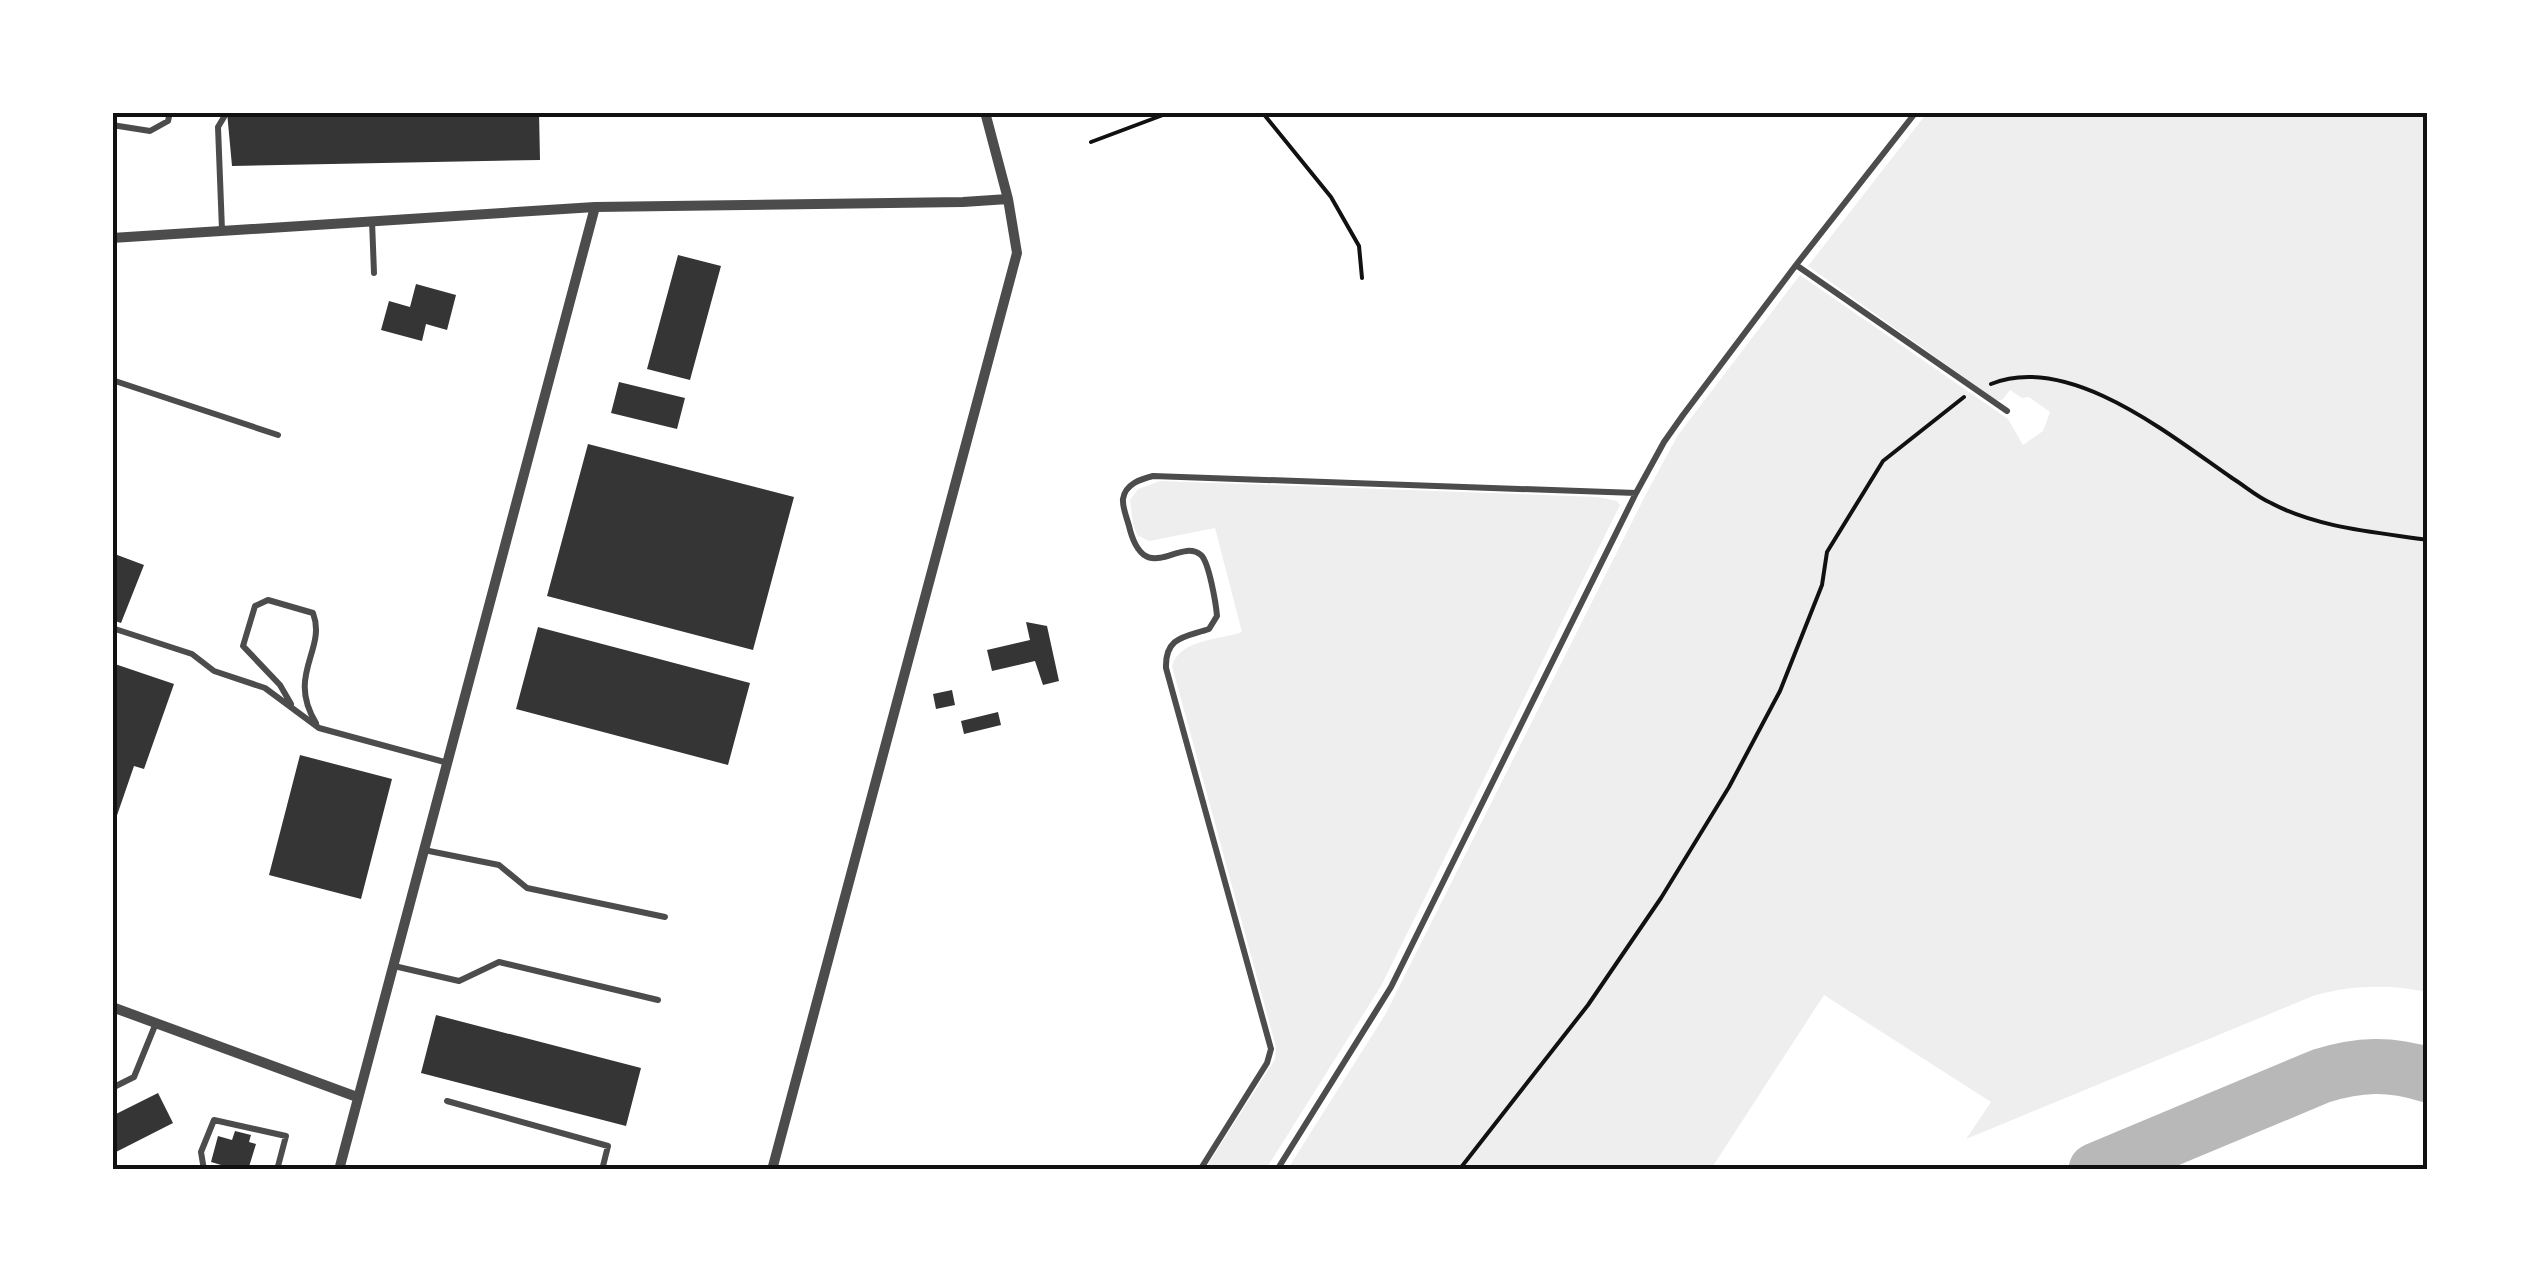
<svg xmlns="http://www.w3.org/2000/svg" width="2540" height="1282" viewBox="0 0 2540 1282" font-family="Georgia,serif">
  <rect width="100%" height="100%" fill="#fff"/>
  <path fill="#eee" d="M 1927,113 L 2427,113 L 2427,992 C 2389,984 2350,985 2313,996 L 1966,1139 L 1991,1102 L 1824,995 L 1711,1169 L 1287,1170 L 1385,1015 L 1646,494 L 1678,435 L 1800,275 L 2008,419 L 2023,445 L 2043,431 L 2050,412 L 2029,397 L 2022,398 L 2010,390 L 2002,400 L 1996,400 L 1808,266 Z
    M 1160,481 L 1598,497 L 1617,501 L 1620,505 L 1381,986 L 1266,1169 L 1205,1169 L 1272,1064 L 1275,1059 L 1276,1047 L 1172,666 C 1180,639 1219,640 1242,632 L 1215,528 L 1149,541 L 1137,535 L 1133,524 L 1130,500 L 1138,489 Z"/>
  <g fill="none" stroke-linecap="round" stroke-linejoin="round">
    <path stroke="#b8b8b8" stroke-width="55" d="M 2096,1170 L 2321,1076 C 2359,1064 2390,1063 2428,1075"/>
  </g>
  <path fill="#353535" d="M 227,112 L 539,112 L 540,160 L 232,166 Z
    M 678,255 L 721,266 L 690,380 L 647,369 Z
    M 416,284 L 456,295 L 447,330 L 426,324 L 422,341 L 381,330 L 389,301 L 410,307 Z
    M 619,382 L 685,398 L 677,429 L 611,413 Z
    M 588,444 L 794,497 L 753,650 L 547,596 Z
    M 112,553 L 144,565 L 121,623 L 112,620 Z
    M 1026,622 L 1047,626 L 1059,681 L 1043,685 L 1035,661 L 992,671 L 987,650 L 1030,640 Z
    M 538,627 L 750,683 L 728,765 L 516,709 Z
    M 112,663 L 174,684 L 144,769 L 134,766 L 113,827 Z
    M 952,690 L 955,705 L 936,709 L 933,694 Z
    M 998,712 L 1001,725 L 964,734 L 961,721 Z
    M 300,755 L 392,779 L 361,899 L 269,875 Z
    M 436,1015 L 641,1068 L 626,1126 L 421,1073 Z
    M 158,1093 L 173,1123 L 116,1152 L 112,1145 L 112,1116 Z
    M 235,1131 L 251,1135 L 249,1142 L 256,1144 L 248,1170 L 238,1170 L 211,1162 L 218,1136 L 232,1140 Z"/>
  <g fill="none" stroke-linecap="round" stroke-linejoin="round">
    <path stroke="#111" stroke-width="4" d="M 1262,112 L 1331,197 L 1359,246 L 1362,278
      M 1091,142 L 1171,112
      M 1991,384 C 2069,352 2171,436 2232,478 C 2245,486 2257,497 2271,503 C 2318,528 2375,532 2428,540
      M 1459,1170 L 1588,1005 L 1661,898 L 1729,787 L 1780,691 L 1822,585 L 1827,552 L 1883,461 L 1964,397"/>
    <path stroke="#4c4c4c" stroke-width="6" d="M 1916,112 L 1796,265 L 2007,411
      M 112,125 L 150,131 L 168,121 L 170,112
      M 372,221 L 374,273
      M 222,230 L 218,127 L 227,112
      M 112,380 L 278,435
      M 112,628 L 192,654 L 214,671 L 265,688 L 319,728 L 448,763
      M 291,704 L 280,685 L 243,646 L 255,606 L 268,600 L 313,613 C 327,650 286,674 316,723
      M 424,850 L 499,865 L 527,888 L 665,917
      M 394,966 L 459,981 L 499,962 L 658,1000
      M 112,1088 L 134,1077 L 156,1023
      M 447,1101 L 608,1146 L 602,1170
      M 204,1170 L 201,1152 L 214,1120 L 286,1136 L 277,1170
      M 1200,1170 L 1267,1063 L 1271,1049 L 1166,668 C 1165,636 1186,637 1209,629 L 1217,616 C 1216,604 1209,562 1201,555 C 1179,537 1146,587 1130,530 C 1128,520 1122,508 1123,499 C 1125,484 1141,479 1153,476 L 1636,493
      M 1277,1170 L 1391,987 L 1636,493 L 1664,442 L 1683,415 L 1796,265"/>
    <path stroke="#4c4c4c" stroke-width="10" d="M 112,238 L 595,207 L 963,202 L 1008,199
      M 112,1007 L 357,1097
      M 339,1170 L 595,207
      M 772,1170 L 1017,253 L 1008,199 L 985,112"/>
  </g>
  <rect width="2540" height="1282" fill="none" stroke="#ffffff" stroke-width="230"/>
  <rect x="115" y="115" width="2310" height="1052" fill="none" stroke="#111" stroke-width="4"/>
</svg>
